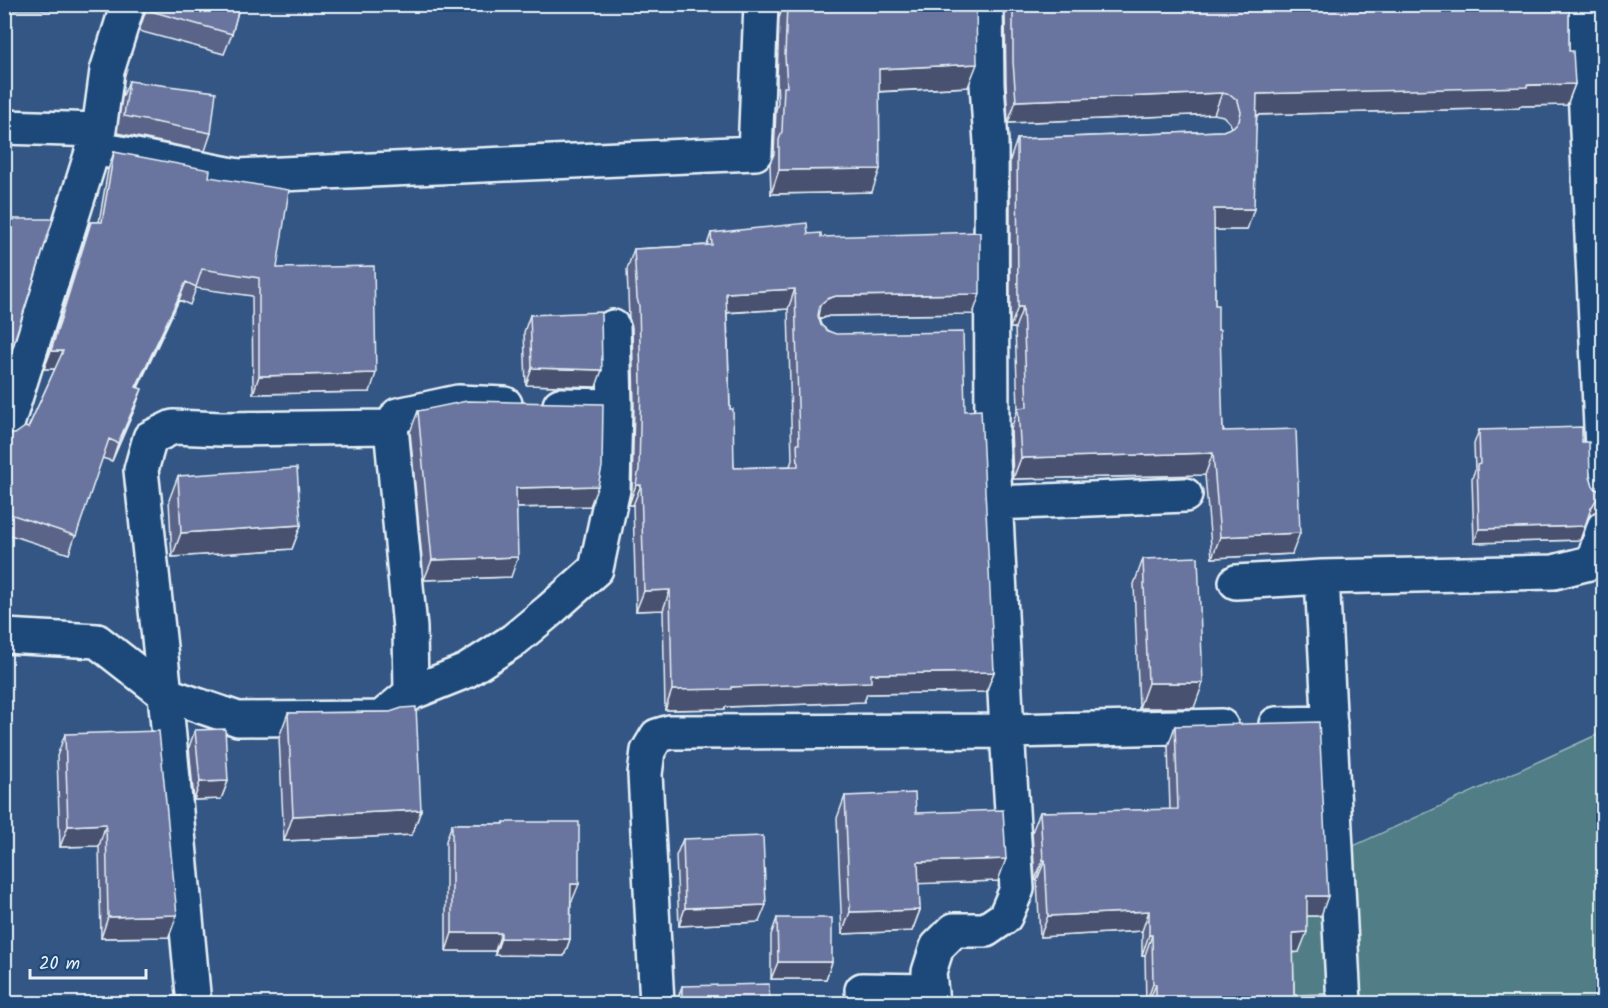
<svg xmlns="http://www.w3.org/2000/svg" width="1608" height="1008" viewBox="0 0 1608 1008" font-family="Kalam,sans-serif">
  <rect width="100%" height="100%" fill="#345684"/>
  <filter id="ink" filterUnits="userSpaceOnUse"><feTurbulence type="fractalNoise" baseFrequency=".0167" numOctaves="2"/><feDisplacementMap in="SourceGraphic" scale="12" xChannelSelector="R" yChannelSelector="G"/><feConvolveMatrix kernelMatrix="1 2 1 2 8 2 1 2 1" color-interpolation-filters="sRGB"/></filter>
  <g filter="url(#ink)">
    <path fill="#517e86" stroke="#9cb8bf" stroke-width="1.5" d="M 1603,732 L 1603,1003 L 1159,1003 L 1152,938 Z"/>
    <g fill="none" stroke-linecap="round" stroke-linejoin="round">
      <g stroke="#e8f1f8" stroke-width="38">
        <path id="minor" d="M 1581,4 L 1604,490
          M 4,127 L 99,130 L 107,71 L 128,4
          M 94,148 L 238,176 L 755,153 L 761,4
          M 560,405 L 615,406
          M 4,434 L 99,130
          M 996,503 L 1185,495
          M 1322,577 L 1344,1004
          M 1236,582 L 1322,577 L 1554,572 L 1593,562 L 1604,527
          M 4,636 L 97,641 L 165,694 L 238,719 L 381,718 L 411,693 L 410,628 L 391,427 L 398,415 L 458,402 L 505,404
          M 411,693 L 466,671 L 514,640 L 550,610 L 596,569 L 613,489 L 615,406 L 613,327
          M 1276,724 L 1330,723
          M 862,990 L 931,991
          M 194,1004 L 165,694 L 141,470 L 150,438 L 173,427 L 222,429 L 391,427
          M 657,1004 L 645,774 L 648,751 L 657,736 L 670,732 L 1007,731 L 1221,726
          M 932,1004 L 929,972 L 937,947 L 954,930 L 986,930 L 1005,917 L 1017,889 L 1007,731 L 992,438 L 991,142 L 987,84 L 986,4"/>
      </g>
      <use href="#minor" stroke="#1f4a7a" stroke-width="33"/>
    </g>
    <path fill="#5a6488" stroke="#e8f1f8" stroke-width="1.5" fill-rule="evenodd" d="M 146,4 L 240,4 L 232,34 L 224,54 L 139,31 L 146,10 Z
      M 784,4 L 976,4 L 968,87 L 879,92 L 872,192 L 771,194 L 770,163 L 774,154 L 776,110 L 778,103 L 777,79 L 779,18 Z
      M 1008,4 L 1569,4 L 1569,51 L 1575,84 L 1567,105 L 1520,106 L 1519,108 L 1257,115 L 1247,230 L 1214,230 L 1215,305 L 1223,431 L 1292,554 L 1212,558 L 1205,475 L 1013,479 L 1011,429 L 1018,408 L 1015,328 L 1010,328 L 1010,160 L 1017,139 L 1223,131 L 1232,128 L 1230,123 L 1223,116 L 1214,114 L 1008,123 L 1006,83 L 1005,12 Z
      M 129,81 L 211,133 L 205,151 L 117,133 L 122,98 Z
      M 114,152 L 209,177 L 370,392 L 253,394 L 252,296 L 196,288 L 190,305 L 179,300 L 138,388 L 135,408 L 112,461 L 102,458 L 69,554 L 4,533 L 4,434 L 15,434 L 28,428 L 55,369 L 44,369 L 84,240 L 91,222 L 99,222 L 108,170 Z
      M 711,233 L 808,234 L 821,237 L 973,314 L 829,316 L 819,320 L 821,325 L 828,331 L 965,411 L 994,672 L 986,692 L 867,694 L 864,702 L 725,707 L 724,709 L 665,710 L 663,610 L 636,611 L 633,505 L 629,505 L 632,489 L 634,406 L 632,327 L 629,318 L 627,269 L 634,249 L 707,245 ZM 788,309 L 792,460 L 790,466 L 734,468 L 730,409 L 727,313 Z
      M 530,315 L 596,387 L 526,385 L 524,332 Z
      M 418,411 L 590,506 L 517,508 L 511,577 L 424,580 L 410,432 Z
      M 1479,430 L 1582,442 L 1593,486 L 1600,492 L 1604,493 L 1604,509 L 1601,509 L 1591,514 L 1587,519 L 1580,540 L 1474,543 L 1472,478 L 1475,470 L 1474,444 Z
      M 178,476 L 301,525 L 292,549 L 172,557 L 169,500 Z
      M 1143,559 L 1194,708 L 1139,708 L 1134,584 Z
      M 1604,598 L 1604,650 L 1603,650 L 1603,600 Z
      M 390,712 L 421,810 L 412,835 L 284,841 L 279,737 L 288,713 Z
      M 1175,726 L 1321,916 L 1307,916 L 1299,952 L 1293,953 L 1294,995 L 1327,1004 L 1146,1004 L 1145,955 L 1142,955 L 1142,931 L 1040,937 L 1037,880 L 1035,880 L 1032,832 L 1040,812 L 1170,810 L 1168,746 Z
      M 195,730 L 228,781 L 221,799 L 194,800 L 189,747 Z
      M 65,734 L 169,937 L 101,938 L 99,846 L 60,847 L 57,756 Z
      M 845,796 L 916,813 L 998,881 L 918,883 L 920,910 L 912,931 L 842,934 L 837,818 Z
      M 504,822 L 572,901 L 571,901 L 570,939 L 564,956 L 495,955 L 495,951 L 446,951 L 446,841 L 452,824 L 503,824 Z
      M 683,839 L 759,922 L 679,926 L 676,856 Z
      M 777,918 L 832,962 L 826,979 L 771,979 L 771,935 Z
      M 682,986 L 770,1004 L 676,1004 Z"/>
    <path fill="#4a516f" stroke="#e8f1f8" stroke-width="1.5" d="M 4,4 L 108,4 L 107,10 L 4,10 Z
      M 977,64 L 968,87 L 871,92 L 879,69 Z
      M 1575,84 L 1567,105 L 1520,106 L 1519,108 L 1250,115 L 1257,94 Z
      M 1222,93 L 1214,114 L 1008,123 L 1016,101 Z
      M 880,169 L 872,192 L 771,194 L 779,170 Z
      M 1214,209 L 1254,209 L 1247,230 L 1206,230 Z
      M 186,282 L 179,300 L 129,405 L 136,387 Z
      M 795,289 L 788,309 L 719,313 L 726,293 Z
      M 980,294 L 973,314 L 829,316 L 820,319 L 813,325 L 820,305 L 827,299 L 836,296 Z
      M 1018,307 L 1023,307 L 1015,328 L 1010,328 Z
      M 4,348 L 12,348 L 4,369 Z
      M 51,351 L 63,351 L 57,369 L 44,369 Z
      M 532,368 L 602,370 L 596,387 L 526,385 Z
      M 376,373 L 370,392 L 253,394 L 259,376 Z
      M 142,389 L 135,408 L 112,461 L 118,443 Z
      M 1213,453 L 1205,475 L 1013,479 L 1021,458 Z
      M 636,485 L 641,485 L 633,505 L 629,505 Z
      M 598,486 L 590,506 L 509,508 L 516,488 Z
      M 1604,496 L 1604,509 L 1601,509 L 1591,514 L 1586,521 L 1591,508 L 1596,500 Z
      M 301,525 L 292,549 L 172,557 L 181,533 Z
      M 1585,526 L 1580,540 L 1474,543 L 1479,529 Z
      M 1300,533 L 1292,554 L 1212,558 L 1220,537 Z
      M 518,557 L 511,577 L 424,580 L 432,560 Z
      M 670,590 L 663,610 L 636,611 L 644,591 Z
      M 994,672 L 986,692 L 867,694 L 864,702 L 725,707 L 724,709 L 665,710 L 672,690 L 731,687 L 871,674 Z
      M 1148,683 L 1203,683 L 1194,708 L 1139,708 Z
      M 228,781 L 221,799 L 194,800 L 200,782 Z
      M 421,810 L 412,835 L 284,841 L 293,816 Z
      M 106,824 L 99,846 L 60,847 L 68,826 Z
      M 1006,859 L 998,881 L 910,884 L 918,862 Z
      M 1043,860 L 1045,860 L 1037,880 L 1035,880 Z
      M 571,884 L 579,884 L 572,901 L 565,901 Z
      M 1307,896 L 1328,896 L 1321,916 L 1299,916 Z
      M 766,905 L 759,922 L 679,926 L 685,908 Z
      M 920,910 L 912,931 L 842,934 L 850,912 Z
      M 1149,911 L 1142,931 L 1040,937 L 1048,916 Z
      M 177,915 L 169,937 L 101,938 L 108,917 Z
      M 1307,932 L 1299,952 L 1285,953 L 1293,933 Z
      M 452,933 L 501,933 L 495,951 L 446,951 Z
      M 1149,935 L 1152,935 L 1145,955 L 1142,955 Z
      M 501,938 L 570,939 L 564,956 L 495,955 Z
      M 778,962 L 832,962 L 826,979 L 771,979 Z
      M 1153,984 L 1156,984 L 1148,1004 L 1146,1004 Z"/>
    <path fill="#69749e" stroke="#e8f1f8" stroke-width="1.5" fill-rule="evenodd" d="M 149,4 L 240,4 L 232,34 L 147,10 Z
      M 787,4 L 976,4 L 977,64 L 879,69 L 880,169 L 779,170 L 779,140 L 782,131 L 784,87 L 787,87 L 785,56 Z
      M 1013,4 L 1569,4 L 1569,51 L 1573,51 L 1575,84 L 1527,85 L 1527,87 L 1257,94 L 1254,209 L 1214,209 L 1215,305 L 1218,305 L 1218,330 L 1220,330 L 1223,431 L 1296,429 L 1300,533 L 1220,537 L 1213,453 L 1021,458 L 1018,408 L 1027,407 L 1023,307 L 1018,307 L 1017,139 L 1223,131 L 1233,127 L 1239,121 L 1241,112 L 1238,101 L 1231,95 L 1222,93 L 1016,101 L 1013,62 Z
      M 129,81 L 216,92 L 211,133 L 124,116 Z
      M 114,152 L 210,170 L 209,177 L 289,190 L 277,268 L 374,266 L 376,373 L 259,376 L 259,278 L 202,269 L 196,287 L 186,282 L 136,387 L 142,389 L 118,443 L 109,439 L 76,536 L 4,512 L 4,434 L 15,434 L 25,427 L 28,428 L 63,351 L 51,351 L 91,222 L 102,222 Z
      M 4,219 L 53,219 L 12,348 L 4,348 Z
      M 807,223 L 808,234 L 821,233 L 821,237 L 980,232 L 980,294 L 836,296 L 827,299 L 820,305 L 818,316 L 821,325 L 828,331 L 836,334 L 963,332 L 965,411 L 981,410 L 994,672 L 871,674 L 871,682 L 731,687 L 731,689 L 672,690 L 670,590 L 644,591 L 641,485 L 636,485 L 639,469 L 641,385 L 639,306 L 637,298 L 634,249 L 712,245 L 711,233 ZM 795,289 L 799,444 L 797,444 L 798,466 L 734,468 L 733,409 L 730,409 L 726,293 Z
      M 601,312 L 602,370 L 532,368 L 530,315 Z
      M 467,401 L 603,404 L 602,467 L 598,486 L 516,488 L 518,557 L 432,560 L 418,411 Z
      M 1582,427 L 1582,442 L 1589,442 L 1590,477 L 1593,486 L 1600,492 L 1604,493 L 1604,496 L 1596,500 L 1591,508 L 1585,526 L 1479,529 L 1477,465 L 1480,464 L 1479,430 Z
      M 297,468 L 301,525 L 181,533 L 178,476 Z
      M 1198,557 L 1203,683 L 1148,683 L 1143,559 Z
      M 416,707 L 421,810 L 293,816 L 288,713 L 390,712 L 402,708 Z
      M 1319,722 L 1328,896 L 1307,896 L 1307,932 L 1293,933 L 1294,995 L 1327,994 L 1327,1004 L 1156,1004 L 1156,984 L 1153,984 L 1152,935 L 1149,935 L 1149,911 L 1048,916 L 1045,860 L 1043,860 L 1040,812 L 1178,809 L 1175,726 Z
      M 225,729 L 228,781 L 200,782 L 195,730 Z
      M 159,731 L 177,915 L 108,917 L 106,824 L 68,826 L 65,734 Z
      M 915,793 L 916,813 L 1003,810 L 1006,859 L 918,862 L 920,910 L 850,912 L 845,796 Z
      M 504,822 L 579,822 L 579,884 L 571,884 L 570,939 L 501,938 L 501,933 L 452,933 L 452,824 L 504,824 Z
      M 763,836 L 766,905 L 685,908 L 683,839 Z
      M 777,918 L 832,918 L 832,962 L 778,962 Z
      M 769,984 L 770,1004 L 682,1004 L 682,986 Z
      M 181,996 L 182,1004 L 126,1004 L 126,999 Z"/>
  </g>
  <rect width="1608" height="1008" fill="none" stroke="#1f4a7a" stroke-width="24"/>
  <rect x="12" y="12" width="1584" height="984" fill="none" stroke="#e8f1f8" stroke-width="2" filter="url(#ink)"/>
  <path d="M30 969v9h116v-9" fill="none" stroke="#e8f1f8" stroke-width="3"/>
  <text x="39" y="969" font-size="18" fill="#e8f1f8" stroke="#1f4a7a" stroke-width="4.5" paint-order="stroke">20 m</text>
</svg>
